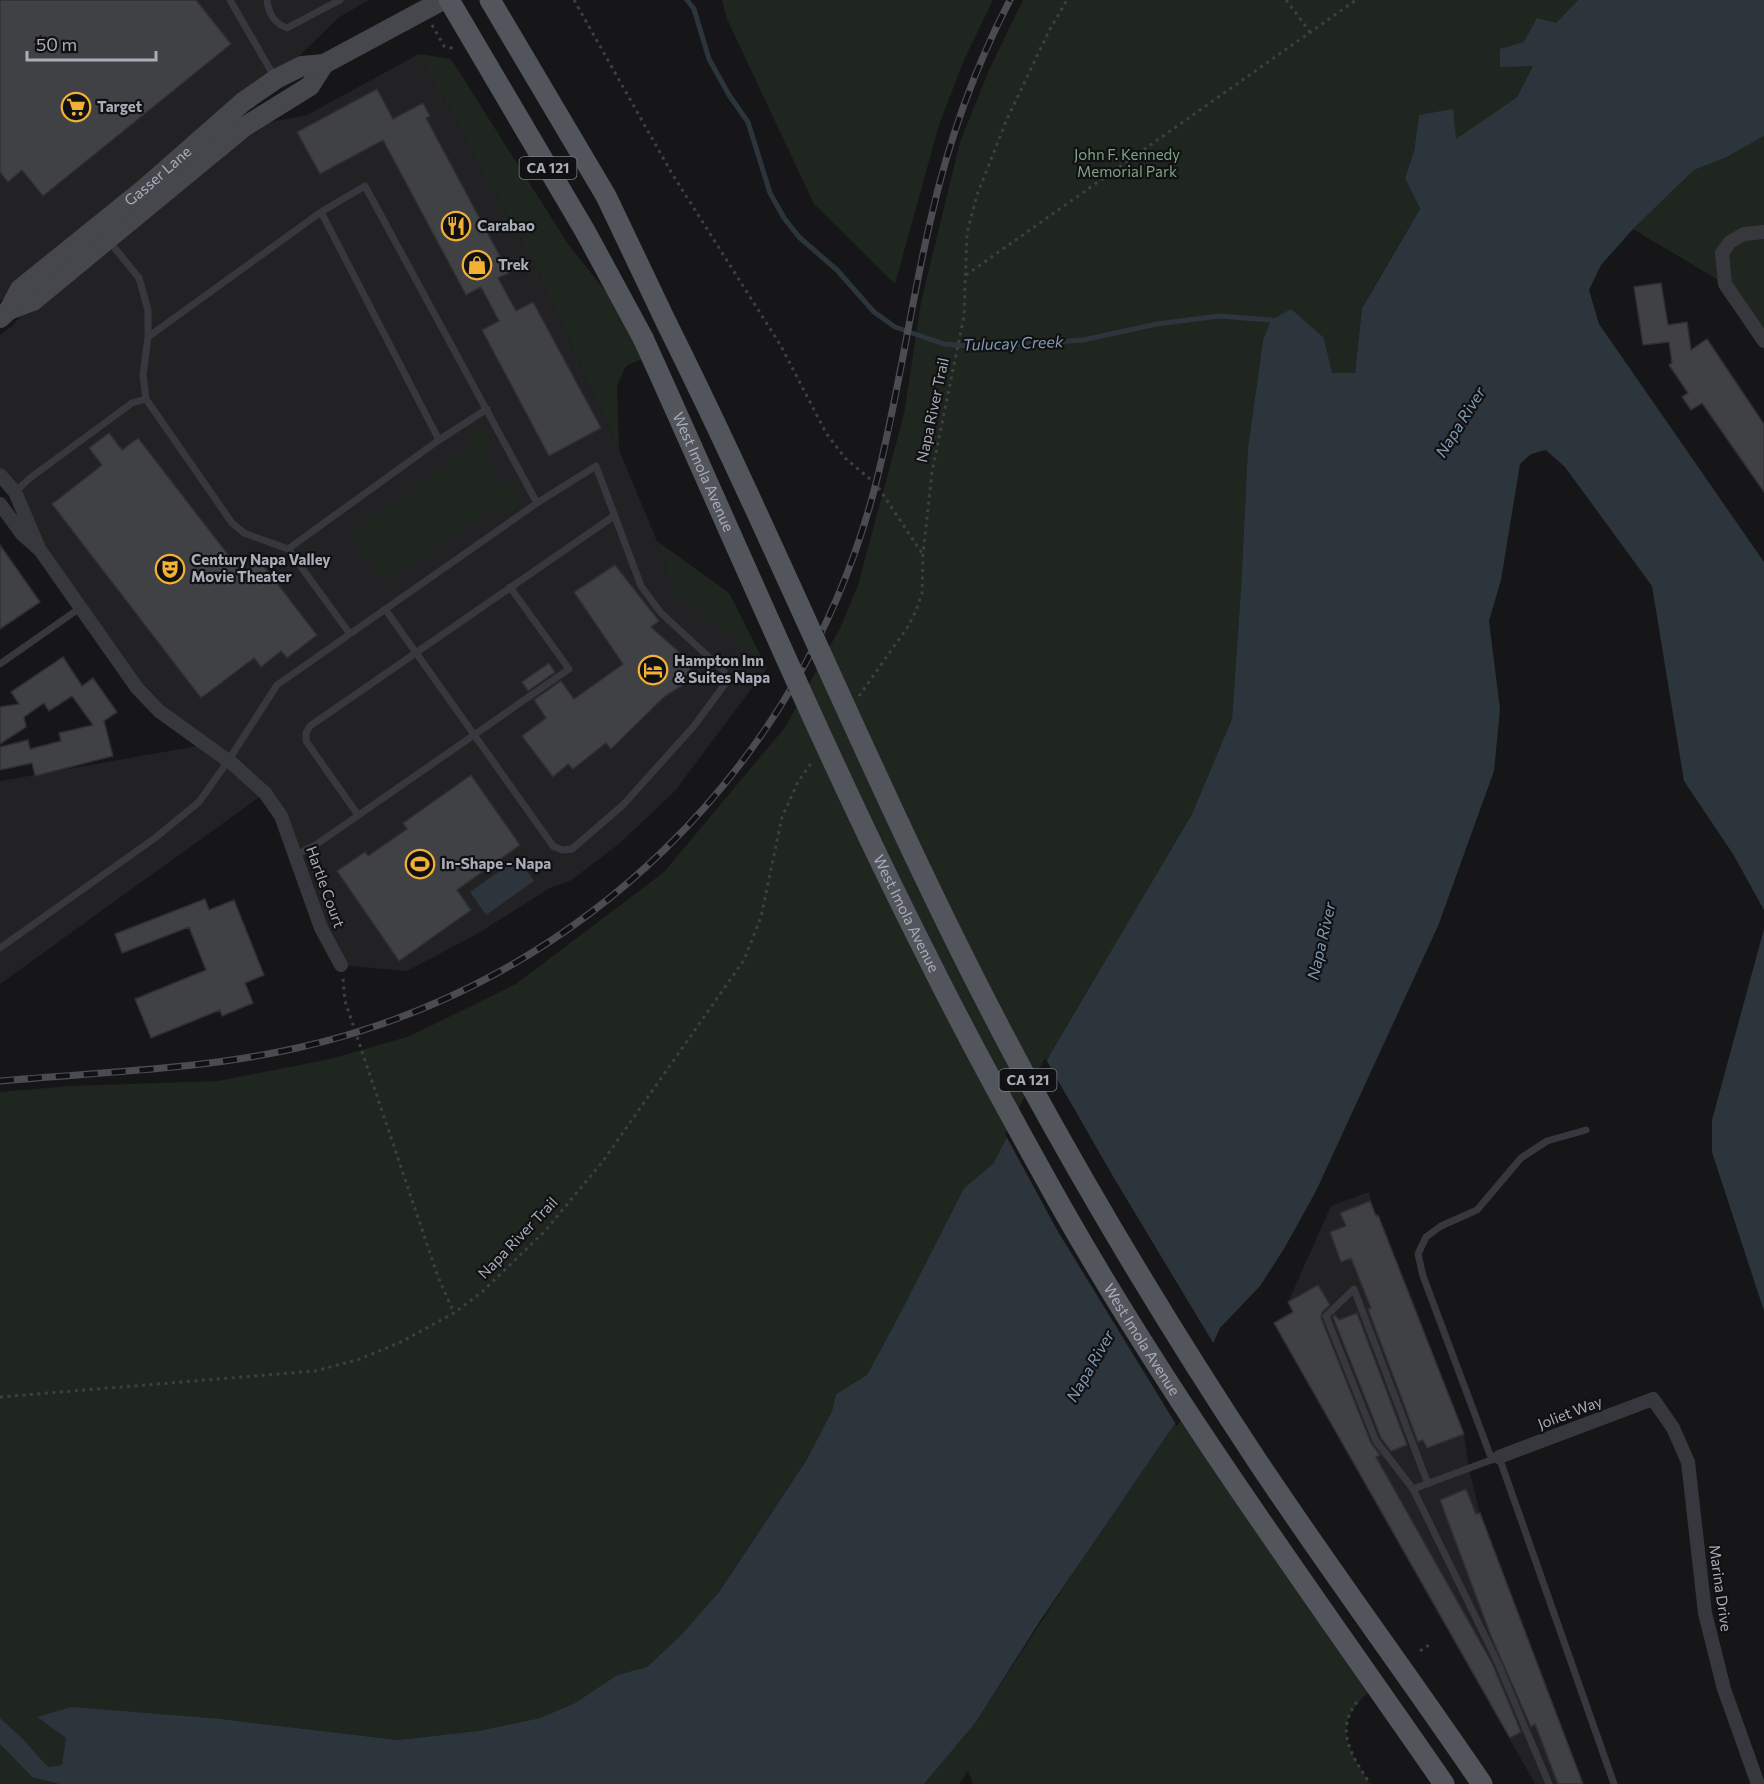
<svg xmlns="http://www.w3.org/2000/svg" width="1764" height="1784" viewBox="0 0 1764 1784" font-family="Commissioner,sans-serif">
  <rect width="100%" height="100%" fill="#161618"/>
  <path fill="#222225" d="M 0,0 L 369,0 L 338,18 L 276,79 L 144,189 L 0,301 Z
    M 419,54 L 536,267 L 619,450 L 657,541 L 673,589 L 767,668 L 675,791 L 619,844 L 570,881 L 550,888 L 477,934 L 407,971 L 341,965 L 265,793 L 0,984 L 0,781 L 203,745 L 159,711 L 40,550 L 0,475 L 0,335 L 13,325 L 33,301 L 244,127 L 307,115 Z
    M 1369,1192 L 1376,1216 L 1464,1434 L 1469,1469 L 1480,1513 L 1583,1784 L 1535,1784 L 1274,1323 L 1293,1312 L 1288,1302 L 1331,1206 Z"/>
  <path fill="#1e261f" d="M 722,0 L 993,0 L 964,60 L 939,125 L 895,284 L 814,204 L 727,19 Z
    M 1023,0 L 1578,0 L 1556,23 L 1517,97 L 1456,139 L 1419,115 L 1414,151 L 1405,178 L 1420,209 L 1362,307 L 1355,373 L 1332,373 L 1324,338 L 1271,320 L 1263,340 L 1248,448 L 1241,589 L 1232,720 L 1192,814 L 1052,1051 L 993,1164 L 964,1188 L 903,1308 L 867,1375 L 836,1394 L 832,1411 L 806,1461 L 719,1592 L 681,1635 L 647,1667 L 617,1675 L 575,1703 L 540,1718 L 478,1731 L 398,1740 L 221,1719 L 38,1717 L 67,1738 L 62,1765 L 48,1767 L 21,1737 L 0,1718 L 0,1092 L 70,1086 L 218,1081 L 330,1059 L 410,1036 L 516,984 L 664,872 L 786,726 L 841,626 L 858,585 L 904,414 L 921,302 L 960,142 L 989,70 Z
    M 419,54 L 451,59 L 568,244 L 643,338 L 651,355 L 626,366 L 617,386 L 619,450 L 536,267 Z
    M 1764,136 L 1764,341 L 1725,284 L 1633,229 L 1694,170 L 1725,158 Z
    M 478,427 L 486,430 L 493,443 L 481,450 L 501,486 L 512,480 L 521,498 L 521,506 L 508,514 L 505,514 L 498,505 L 388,582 L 384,576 L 380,579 L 349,534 L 473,446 L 466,435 Z
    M 657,541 L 729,593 L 767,668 L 673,590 Z
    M 1183,1404 L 1369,1692 C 1331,1725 1347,1747 1370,1784 L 973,1784 L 968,1771 L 959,1784 L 924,1784 L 976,1722 Z
    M 0,1744 L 32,1777 L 59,1784 L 0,1784 Z"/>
  <path fill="#2c353c" d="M 1578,0 L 1764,0 L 1764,136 L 1725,158 L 1694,170 L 1633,229 L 1601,265 L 1589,290 L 1599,324 L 1764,562 L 1764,910 L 1733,854 L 1684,781 L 1652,586 L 1565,467 L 1546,450 L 1531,454 L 1520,464 L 1501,580 L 1489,621 L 1500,709 L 1494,771 L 1438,926 L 1316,1191 L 1285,1247 L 1260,1286 L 1220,1328 L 1182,1413 L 1040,1621 L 976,1722 L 924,1784 L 59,1784 L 32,1777 L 0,1744 L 0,1718 L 21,1737 L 48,1767 L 62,1765 L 66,1738 L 37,1717 L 72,1707 L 221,1719 L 398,1740 L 478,1731 L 540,1718 L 575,1703 L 617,1675 L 647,1667 L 681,1635 L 719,1592 L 806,1461 L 832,1411 L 836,1394 L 867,1375 L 903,1308 L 964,1188 L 993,1164 L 1052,1051 L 1192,814 L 1232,719 L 1241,589 L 1248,448 L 1263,340 L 1271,320 L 1291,309 L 1324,338 L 1332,373 L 1355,373 L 1362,308 L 1420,209 L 1405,178 L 1414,151 L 1419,115 L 1453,109 L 1456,139 L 1517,97 L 1533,66 L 1500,67 L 1500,49 L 1524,42 L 1537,18 L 1556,23 Z
    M 518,858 L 534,881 L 486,915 L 470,892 Z
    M 1764,929 L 1764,1311 L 1712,1152 L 1712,1120 Z"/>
  <path fill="#161618" d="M 1045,1058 L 1114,1178 L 1215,1346 L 1185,1414 L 1177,1426 L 1057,1230 L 1005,1134 Z"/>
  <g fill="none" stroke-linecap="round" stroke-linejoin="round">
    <path stroke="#2c353c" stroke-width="5" d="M 687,0 L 694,9 L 709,59 L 729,95 L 748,122 L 770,193 L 784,218 L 799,237 L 837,270 L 874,312 L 895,327 L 944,344 L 980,347 L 1083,340 L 1157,324 L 1219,316 L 1271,320 L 1274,325"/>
  </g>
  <path fill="#404145" stroke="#303034" stroke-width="1.5" d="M 0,0 L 196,0 L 231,44 L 43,196 L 22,170 L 8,182 L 0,172 Z
    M 377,89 L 393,119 L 423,103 L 430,116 L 426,118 L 509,273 L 498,278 L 516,311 L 533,302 L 601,428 L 549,456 L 482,330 L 499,321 L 481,287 L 466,295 L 383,140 L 320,174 L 297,132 Z
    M 1661,283 L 1668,325 L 1687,322 L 1691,350 L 1707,339 L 1764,424 L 1764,492 L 1702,403 L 1691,410 L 1682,397 L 1688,393 L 1669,365 L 1672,363 L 1669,342 L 1643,345 L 1634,287 Z
    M 109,433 L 122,450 L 138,438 L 243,574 L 260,561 L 317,635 L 287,658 L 281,651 L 261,667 L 254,658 L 201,698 L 52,504 L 102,465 L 89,448 Z
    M 0,545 L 40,602 L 0,629 Z
    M 615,565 L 659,621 L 651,627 L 679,652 L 696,677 L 665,696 L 611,749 L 606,743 L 573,769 L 568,764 L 553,777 L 522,736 L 546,718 L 534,700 L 561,681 L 574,699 L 623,664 L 574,592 Z
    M 63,657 L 82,686 L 93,678 L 117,712 L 104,721 L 113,756 L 35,776 L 32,763 L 0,770 L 0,747 L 28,740 L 30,749 L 61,741 L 59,733 L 93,725 L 72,696 L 49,711 L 44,703 L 24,717 L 26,727 L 0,744 L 0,707 L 19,704 L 11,692 Z
    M 549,663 L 555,672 L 528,691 L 522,682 Z
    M 471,775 L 520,845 L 457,890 L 471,910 L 399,961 L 337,871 L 365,852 L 368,856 L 407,829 L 403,823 Z
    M 205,899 L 209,910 L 234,900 L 264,975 L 245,983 L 253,1003 L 222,1016 L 220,1010 L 151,1038 L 135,999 L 206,970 L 189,927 L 122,953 L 115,934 Z
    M 1370,1201 L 1376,1216 L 1378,1215 L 1464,1434 L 1427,1448 L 1423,1440 L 1418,1442 L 1368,1309 L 1371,1308 L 1351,1258 L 1341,1262 L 1330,1232 L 1346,1226 L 1340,1213 Z
    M 1318,1285 L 1330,1305 L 1322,1312 L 1321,1318 L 1371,1443 L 1380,1455 L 1376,1457 L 1492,1663 L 1521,1732 L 1510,1738 L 1274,1323 L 1293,1312 L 1288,1302 Z
    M 1357,1313 L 1407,1445 L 1391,1451 L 1381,1438 L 1333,1317 L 1335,1315 L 1339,1320 Z
    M 1466,1489 L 1476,1514 L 1480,1513 L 1583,1784 L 1558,1784 L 1535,1724 L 1531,1727 L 1491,1636 L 1440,1500 Z"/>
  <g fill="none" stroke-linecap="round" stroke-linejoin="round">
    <path stroke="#3d3f44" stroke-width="3" stroke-dasharray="3 4.5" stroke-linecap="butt" d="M 574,0 L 671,172 L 781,346 L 826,433 L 845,458 L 876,484 L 923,555
      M 1286,0 L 1310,32
      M 432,25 L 444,46 L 455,49
      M 966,275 L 1356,0
      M 859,696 L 907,628 L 916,611 L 922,593 L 923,555 L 932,472 L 964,316 L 967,233 L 977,195 L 1007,119 L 1049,31 L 1067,0
      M 343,979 L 345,1001 L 438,1277 L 454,1313
      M 0,1397 L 315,1371 L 360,1359 L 401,1342 L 454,1313 L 482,1292 L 545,1231 L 603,1161 L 744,960 L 761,917 L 782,817 L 798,782 L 812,762
      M 1420,1651 L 1429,1645
      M 1357,1702 C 1334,1731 1353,1757 1370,1784"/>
    <path stroke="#37383d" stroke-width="7" d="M 230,0 L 275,78
      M 267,0 C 268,13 275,24 287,28 L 340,0
      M 321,212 L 439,440
      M 109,241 L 139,278 L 148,310 L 148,337
      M 15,492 L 30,478 L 132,403 L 146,399
      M 288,549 L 439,440 L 487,409
      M 350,634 L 288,549 L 244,533 L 232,523 L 146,399 L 143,375 L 148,337 L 321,212 L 365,186 L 537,503
      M 0,664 L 80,608
      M 358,815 L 306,741 L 306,733 L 310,726 L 614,516
      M 296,855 L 317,844 L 569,669 L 510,587
      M 0,948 L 155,838 L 199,802 L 228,761 L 277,685 L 537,503 L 596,466 L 641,586 L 661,613 L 724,671 L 725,684 L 694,726 L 623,805 L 572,849 L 562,850 L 553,846 L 385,609
      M 1492,1460 L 1423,1276 L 1418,1254 L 1426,1237 L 1441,1226 L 1477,1210 L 1521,1158 L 1547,1141 L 1586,1130
      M 1428,1484 L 1354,1289 L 1326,1316 L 1376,1441 L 1413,1489 L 1497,1661 L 1549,1784
      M 1413,1489 L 1499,1457 L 1614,1784"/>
    <path stroke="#37383d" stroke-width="14" d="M 1764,232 L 1744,234 L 1730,242 L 1722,253 L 1725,284 L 1764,341
      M 0,475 L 15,492 L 38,546
      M 0,504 L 22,534 L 40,550 L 137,688 L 159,711 L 234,765 L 265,793 L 281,816 L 321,928 L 341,965
      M 1499,1457 L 1653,1399 L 1673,1428 L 1688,1462 L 1705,1613 L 1724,1689 L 1758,1784"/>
    <g stroke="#45474d" stroke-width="20">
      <path d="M 9,310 L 33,301 L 244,127 L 310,86 L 324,64"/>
      <path id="s1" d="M 0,318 L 9,310 L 20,289 L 144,189 L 243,102 L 276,79 L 302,66 L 324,64 L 443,0"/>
    </g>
    <path stroke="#53555c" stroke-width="21" d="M 449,0 L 585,231 L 643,338
      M 490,0 L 606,196 L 667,324"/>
    <g stroke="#4a4c52" stroke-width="7">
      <path id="rail" d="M 0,1081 C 99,1072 200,1070 297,1048 C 581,985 802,767 875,487 C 898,398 910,307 931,218 C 948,143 974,69 1010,0"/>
    </g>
    <use href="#rail" stroke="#111113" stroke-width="4.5" stroke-dasharray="14" stroke-linecap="butt"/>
    <g stroke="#53555c" stroke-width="21">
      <path d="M 667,324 C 791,573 893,832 1026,1077 C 1097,1207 1174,1335 1256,1459 C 1329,1569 1408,1675 1482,1784"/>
      <path id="s2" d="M 643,338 C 737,545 825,755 928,958 C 970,1043 1016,1126 1062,1208 C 1176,1409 1313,1594 1444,1784"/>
    </g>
  </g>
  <defs>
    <g id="supermarket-ring" transform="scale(1.5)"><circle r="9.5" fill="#111113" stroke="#f2b134" stroke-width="1.5"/><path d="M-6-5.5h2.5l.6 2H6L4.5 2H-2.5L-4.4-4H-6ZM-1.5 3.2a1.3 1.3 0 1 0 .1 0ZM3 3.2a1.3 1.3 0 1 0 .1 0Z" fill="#f2b134"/></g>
    <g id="restaurant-ring" transform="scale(1.5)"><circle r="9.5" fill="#111113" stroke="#f2b134" stroke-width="1.5"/><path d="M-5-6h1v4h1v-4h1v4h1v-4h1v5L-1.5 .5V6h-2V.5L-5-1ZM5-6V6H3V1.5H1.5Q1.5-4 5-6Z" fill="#f2b134"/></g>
    <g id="shop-ring" transform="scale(1.5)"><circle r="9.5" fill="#111113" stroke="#f2b134" stroke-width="1.5"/><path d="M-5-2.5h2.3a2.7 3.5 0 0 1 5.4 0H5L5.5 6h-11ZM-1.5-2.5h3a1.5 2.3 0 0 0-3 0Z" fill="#f2b134"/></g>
    <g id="theatre-ring" transform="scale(1.5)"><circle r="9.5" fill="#111113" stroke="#f2b134" stroke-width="1.5"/><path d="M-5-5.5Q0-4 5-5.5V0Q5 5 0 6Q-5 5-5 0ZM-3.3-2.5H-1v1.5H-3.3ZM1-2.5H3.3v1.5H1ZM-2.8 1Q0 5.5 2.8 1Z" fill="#f2b134"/></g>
    <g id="hotel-ring" transform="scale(1.5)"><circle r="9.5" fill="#111113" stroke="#f2b134" stroke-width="1.5"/><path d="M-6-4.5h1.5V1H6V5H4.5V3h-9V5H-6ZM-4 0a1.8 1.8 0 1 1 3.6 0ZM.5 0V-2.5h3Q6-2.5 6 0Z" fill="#f2b134"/></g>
    <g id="stadium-ring" transform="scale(1.5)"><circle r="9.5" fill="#111113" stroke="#f2b134" stroke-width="1.5"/><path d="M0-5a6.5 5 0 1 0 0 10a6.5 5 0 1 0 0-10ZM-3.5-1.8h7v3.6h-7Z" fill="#f2b134"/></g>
  </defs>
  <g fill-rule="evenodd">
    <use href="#supermarket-ring" x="76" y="107"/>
    <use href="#restaurant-ring" x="456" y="226"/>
    <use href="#shop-ring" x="477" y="265"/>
    <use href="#theatre-ring" x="170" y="569"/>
    <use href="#hotel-ring" x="653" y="670"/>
    <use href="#stadium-ring" x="420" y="864"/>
  </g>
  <g text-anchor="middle" stroke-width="4.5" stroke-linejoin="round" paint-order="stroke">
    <g fill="#111113" stroke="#7b7e86" stroke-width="1.5">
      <rect x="519.5" y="157" width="57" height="22" rx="4.5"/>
      <rect x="999.5" y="1069" width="57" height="22" rx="4.5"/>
    </g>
    <g font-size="14" font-weight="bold" fill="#a8adb8">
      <text x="548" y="173">CA 121</text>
      <text x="1028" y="1085">CA 121</text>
    </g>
    <g font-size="15" font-weight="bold" fill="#a8adb8" stroke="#111113" text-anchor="start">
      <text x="97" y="112">Target</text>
      <text x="477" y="231">Carabao</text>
      <text x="498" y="270">Trek</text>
      <text x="191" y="565">Century Napa Valley<tspan x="191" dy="17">Movie Theater</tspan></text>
      <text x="674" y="666">Hampton Inn<tspan x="674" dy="17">&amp; Suites Napa</tspan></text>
      <text x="441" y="869">In-Shape - Napa</text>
    </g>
    <g font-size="15" fill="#7fa381" stroke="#111113">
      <text x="1127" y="160">John F. Kennedy<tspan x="1127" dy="17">Memorial Park</tspan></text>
    </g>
    <g font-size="15" fill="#a8adb8" stroke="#111113">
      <text dy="5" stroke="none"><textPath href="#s1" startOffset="214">Gasser Lane</textPath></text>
      <text transform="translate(933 410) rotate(-78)" y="5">Napa River Trail</text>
      <text dy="5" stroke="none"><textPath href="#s2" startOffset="147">West Imola Avenue</textPath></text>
      <text transform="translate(325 887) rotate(70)" y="5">Hartle Court</text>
      <text dy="5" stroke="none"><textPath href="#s2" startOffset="633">West Imola Avenue</textPath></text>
      <text transform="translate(518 1238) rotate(-46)" y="5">Napa River Trail</text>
      <text dy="5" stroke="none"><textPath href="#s2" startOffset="1120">West Imola Avenue</textPath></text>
      <text transform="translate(1570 1413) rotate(-21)" y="5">Joliet Way</text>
      <text transform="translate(1720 1588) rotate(82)" y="5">Marina Drive</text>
    </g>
    <g font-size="16" font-style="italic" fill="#7f9bb3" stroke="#111113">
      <text transform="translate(1013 343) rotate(-2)" y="6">Tulucay Creek</text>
      <text transform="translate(1460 422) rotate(-58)" y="6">Napa River</text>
      <text transform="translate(1321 941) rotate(-77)" y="6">Napa River</text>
      <text transform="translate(1090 1366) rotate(-60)" y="6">Napa River</text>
    </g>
  </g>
  <path d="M27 51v9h129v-9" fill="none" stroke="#a8adb8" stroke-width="3"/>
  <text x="36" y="51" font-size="18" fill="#a8adb8" stroke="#111113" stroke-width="4.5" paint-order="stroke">50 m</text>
</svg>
